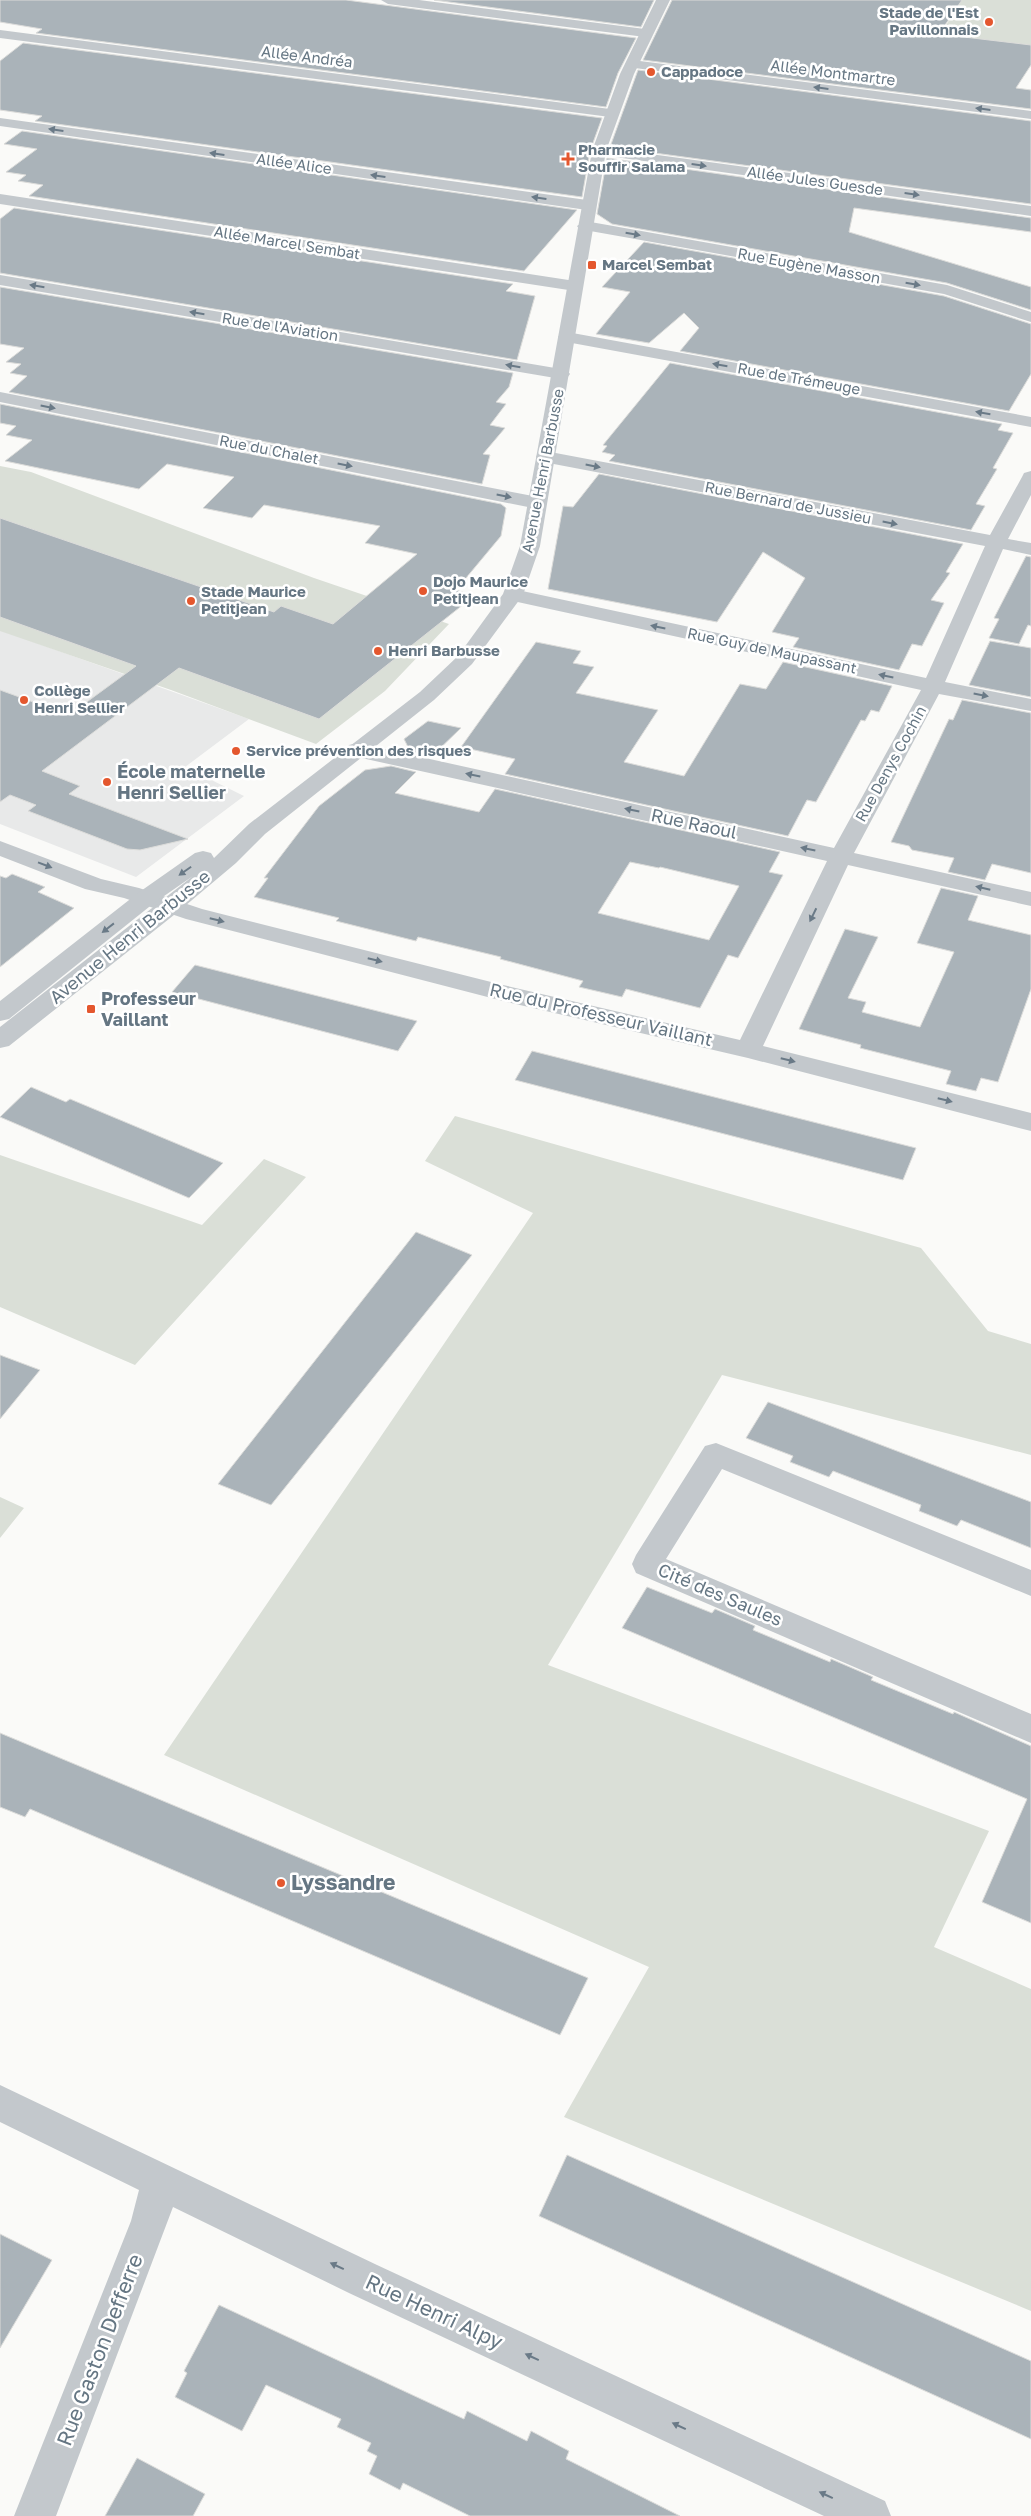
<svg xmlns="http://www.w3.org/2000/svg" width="1031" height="2516" viewBox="0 0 1031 2516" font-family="'Golos Text',sans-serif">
  <rect width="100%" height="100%" fill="#fafaf8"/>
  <path fill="#e8e9e9" d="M 0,630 L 249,719 L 185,767 L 244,796 L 136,877 L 0,824 Z"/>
  <path fill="#dadfd7" d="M 961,0 L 1031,0 L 1031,55 L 935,44 Z
    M 0,466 L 31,472 L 314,578 L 449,624 L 385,691 L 316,744 L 171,690 L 0,631 Z
    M 455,1116 L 921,1248 L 988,1331 L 1031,1344 L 1031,1455 L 722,1375 L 548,1665 L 989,1831 L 934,1947 L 1031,1989 L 1031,2311 L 564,2117 L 649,1967 L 164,1755 L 533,1213 L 425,1161 Z
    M 0,1155 L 202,1225 L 264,1159 L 306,1177 L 135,1365 L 0,1307 Z
    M 0,1497 L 24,1508 L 0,1538 Z"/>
  <path fill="#aab3b9" stroke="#dcdcda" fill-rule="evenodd" d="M 0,0 L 346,0 L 636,38 L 618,73 L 606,107 L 36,33 L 42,29 L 0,22 Z
    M 434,0 L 654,0 L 641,27 Z
    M 672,0 L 962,0 L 939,34 L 1031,45 L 1031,65 L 1016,88 L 1031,90 L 1031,109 L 643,60 Z
    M 23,43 L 602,118 L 590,151 L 582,197 L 35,121 L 42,116 L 0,110 L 0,61 Z
    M 638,70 L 1031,121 L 1031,204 L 610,147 Z
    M 22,131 L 577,210 L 524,271 L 29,196 L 43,185 L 18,181 L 26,175 L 6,172 L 37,149 L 4,144 Z
    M 607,158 L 1031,218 L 1031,232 L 854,208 L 849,232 L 1031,287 L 1031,310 L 947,283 L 612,224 L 597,214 Z
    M 14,208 L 513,284 L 506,291 L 535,296 L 517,360 L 0,273 L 0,219 Z
    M 644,242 L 944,296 L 1031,324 L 1031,374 L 1009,411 L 680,351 L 699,328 L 684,313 L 649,343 L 596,334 L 630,292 L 602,287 Z
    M 0,287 L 513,373 L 509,387 L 496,402 L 506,404 L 490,425 L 505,428 L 483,454 L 490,455 L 482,484 L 9,392 L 27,376 L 10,373 L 21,364 L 6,362 L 24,348 L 0,344 Z
    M 670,363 L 1002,424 L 998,430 L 1013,433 L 993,468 L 997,469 L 976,504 L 985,506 L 971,530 L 609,461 L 615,455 L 602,452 L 607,446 L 603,445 Z
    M 0,404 L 501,504 L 506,508 L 501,536 L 456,590 L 474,596 L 319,719 L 179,668 L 42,771 L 80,786 L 69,794 L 188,839 L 140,850 L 127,849 L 28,811 L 36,805 L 10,795 L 0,802 L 0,690 L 69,715 L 136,666 L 0,617 L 0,518 L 274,612 L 281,606 L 333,624 L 417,554 L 365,543 L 380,526 L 264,505 L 252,518 L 203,508 L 234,477 L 167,464 L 139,489 L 5,461 L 32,440 L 6,435 L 16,426 L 0,423 Z
    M 599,474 L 963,544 L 946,572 L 950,573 L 931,600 L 944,603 L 922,646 L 912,644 L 899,670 L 793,647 L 799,638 L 772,632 L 805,578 L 763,552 L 717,622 L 548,589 L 563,506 L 573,507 Z
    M 1026,556 L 1031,557 L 1031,626 L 1028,625 L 1019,644 L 989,638 L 999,619 L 994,618 Z
    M 990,641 L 1031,648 L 1031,697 L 969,685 Z
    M 536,642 L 581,651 L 573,663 L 594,667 L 576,693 L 658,710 L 624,762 L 684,776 L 740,684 L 766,689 L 783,662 L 892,686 L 879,712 L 871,710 L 865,721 L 861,720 L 816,802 L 807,800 L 788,836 L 505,774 L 515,759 L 461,747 Z
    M 962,700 L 1031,713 L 1031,873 L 992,864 L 985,880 L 948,872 L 954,858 L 912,850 L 909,846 L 891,842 L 949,719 L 953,720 Z
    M 428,721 L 461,728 L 431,757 L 411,753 L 404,739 Z
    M 391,766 L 416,772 L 395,793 L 479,812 L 495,789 L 780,852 L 769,872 L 783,875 L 738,958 L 728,955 L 700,1008 L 626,989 L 622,997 L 579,987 L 583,981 L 500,959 L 501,957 L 418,937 L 416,941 L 336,921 L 339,918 L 254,897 L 268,878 L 264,878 L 319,806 L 365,770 ZM 630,862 L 659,868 L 660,867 L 739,886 L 709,940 L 598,913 Z
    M 12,874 L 45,887 L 38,892 L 74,908 L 0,967 L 0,876 L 6,878 Z
    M 941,888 L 978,896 L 968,920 L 1031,935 L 1031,989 L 998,1082 L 981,1078 L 976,1091 L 946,1084 L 951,1071 L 860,1048 L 861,1045 L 799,1029 L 845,929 L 878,937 L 848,998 L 866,1002 L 862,1012 L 920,1027 L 954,952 L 917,943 Z
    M 195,965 L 417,1021 L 398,1051 L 172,992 Z
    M 532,1051 L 916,1148 L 903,1180 L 515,1080 Z
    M 31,1087 L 66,1102 L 70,1099 L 223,1163 L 189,1198 L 0,1117 Z
    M 416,1232 L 472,1255 L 271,1505 L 218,1484 Z
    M 0,1355 L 40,1370 L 0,1419 Z
    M 768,1402 L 1031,1502 L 1031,1548 L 961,1520 L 957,1526 L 919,1511 L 921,1505 L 833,1471 L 829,1477 L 790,1462 L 793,1456 L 746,1438 Z
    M 647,1587 L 712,1613 L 715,1609 L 755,1626 L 753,1630 L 830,1662 L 831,1659 L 873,1677 L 871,1680 L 953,1714 L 954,1712 L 1031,1746 L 1031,1923 L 982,1902 L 1027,1799 L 622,1628 Z
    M 0,1733 L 588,1978 L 560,2035 L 30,1809 L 25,1817 L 0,1807 Z
    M 567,2155 L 1031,2361 L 1031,2439 L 539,2216 Z
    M 0,2234 L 52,2260 L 0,2348 Z
    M 219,2305 L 464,2419 L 467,2411 L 527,2441 L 531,2431 L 569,2451 L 566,2459 L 680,2516 L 470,2516 L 403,2483 L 400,2490 L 369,2474 L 377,2456 L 367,2451 L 371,2443 L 337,2427 L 341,2419 L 266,2385 L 242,2431 L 175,2397 L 187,2373 L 184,2371 Z
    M 137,2458 L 205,2494 L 193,2516 L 105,2516 Z"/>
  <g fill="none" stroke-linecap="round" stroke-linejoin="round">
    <path fill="#c3c8cc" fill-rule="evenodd" d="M 381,0 L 419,0 L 645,29 L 652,33 L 645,37 L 388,4 Z
      M 0,30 L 610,109 L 617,113 L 610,117 L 0,38 Z
      M 632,60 L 1031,111 L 1031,119 L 627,67 L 625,64 Z
      M 0,118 L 587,200 L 595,205 L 587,210 L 0,126 Z
      M 599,147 L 1031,206 L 1031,216 L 594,154 L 592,151 L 594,148 Z
      M 0,194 L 575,281 L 583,286 L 575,291 L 0,204 Z
      M 585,221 L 947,285 L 1031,312 L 1031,322 L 944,294 L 579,229 L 577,226 Z
      M 0,275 L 561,369 L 567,370 L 570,374 L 567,378 L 561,379 L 0,285 Z
      M 567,332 L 1031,417 L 1031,427 L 561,341 L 558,337 L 561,333 Z
      M 0,392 L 538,497 L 545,499 L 547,503 L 545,507 L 538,509 L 0,402 Z
      M 545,451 L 990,535 L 1022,477 L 1024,473 L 1031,471 L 1031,495 L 1008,539 L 1031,543 L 1031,555 L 1003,549 L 945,682 L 1031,699 L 1031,711 L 939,694 L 854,853 L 1031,892 L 1031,906 L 848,865 L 763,1046 L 1031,1113 L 1031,1131 L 748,1058 L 503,1001 L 186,919 L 124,898 L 85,889 L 0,856 L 0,841 L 101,879 L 139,888 L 202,909 L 503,985 L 740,1040 L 827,861 L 357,757 L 349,755 L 346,750 L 349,745 L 357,743 L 834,848 L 921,690 L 513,601 L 506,599 L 503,595 L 506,591 L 513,589 L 926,678 L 985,546 L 538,461 L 536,457 L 538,453 Z
      M 716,1443 L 1031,1570 L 1031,1596 L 722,1469 L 666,1559 L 1031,1714 L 1031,1743 L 636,1573 L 632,1564 L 636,1555 L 705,1446 Z
      M 0,2085 L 377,2265 L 885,2501 L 891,2516 L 824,2516 L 349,2293 L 173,2207 L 56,2516 L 14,2516 L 131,2221 L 139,2190 L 0,2122 Z"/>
    <path fill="#c3c8cc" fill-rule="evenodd" d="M 656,0 L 670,0 L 634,74 L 606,151 L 540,546 L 523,595 L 472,664 L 434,700 L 265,834 L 236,863 L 179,911 L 9,1046 L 0,1048 L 0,1027 L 193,876 L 154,903 L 9,1019 L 0,1021 L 0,1001 L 138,893 L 195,853 L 203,851 L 211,853 L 214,858 L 249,824 L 420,692 L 458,656 L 503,594 L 520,546 L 592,151 L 620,74 Z"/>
  </g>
  <defs><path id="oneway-solid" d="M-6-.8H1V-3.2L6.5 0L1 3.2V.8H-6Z" transform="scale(1.25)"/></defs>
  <g fill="#6a7a87">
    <use href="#oneway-solid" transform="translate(821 88) rotate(-173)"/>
    <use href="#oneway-solid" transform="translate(983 109) rotate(-173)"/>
    <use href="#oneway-solid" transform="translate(56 130) rotate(-172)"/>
    <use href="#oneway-solid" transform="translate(217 154) rotate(-172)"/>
    <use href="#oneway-solid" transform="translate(699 165) rotate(8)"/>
    <use href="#oneway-solid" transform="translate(378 176) rotate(-172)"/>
    <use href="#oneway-solid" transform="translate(912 194) rotate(8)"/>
    <use href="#oneway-solid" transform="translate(539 198) rotate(-172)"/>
    <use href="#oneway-solid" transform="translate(633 234) rotate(10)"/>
    <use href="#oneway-solid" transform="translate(913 284) rotate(10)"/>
    <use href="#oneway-solid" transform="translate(37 286) rotate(-171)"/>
    <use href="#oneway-solid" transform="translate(197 313) rotate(-171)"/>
    <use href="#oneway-solid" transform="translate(720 365) rotate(-170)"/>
    <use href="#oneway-solid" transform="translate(513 366) rotate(-170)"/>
    <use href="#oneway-solid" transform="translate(48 407) rotate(11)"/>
    <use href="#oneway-solid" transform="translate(983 413) rotate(-170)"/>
    <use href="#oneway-solid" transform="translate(345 465) rotate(11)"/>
    <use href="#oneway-solid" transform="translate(593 466) rotate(11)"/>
    <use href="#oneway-solid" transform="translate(504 496) rotate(11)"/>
    <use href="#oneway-solid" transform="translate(890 523) rotate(11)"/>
    <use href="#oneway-solid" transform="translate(658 627) rotate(-168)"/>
    <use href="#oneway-solid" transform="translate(886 676) rotate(-168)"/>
    <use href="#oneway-solid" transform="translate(981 695) rotate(11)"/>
    <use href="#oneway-solid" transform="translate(473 775) rotate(-168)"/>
    <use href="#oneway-solid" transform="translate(632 810) rotate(-168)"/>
    <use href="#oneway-solid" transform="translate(808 849) rotate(-168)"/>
    <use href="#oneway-solid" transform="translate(45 865) rotate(21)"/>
    <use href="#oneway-solid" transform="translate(185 871) rotate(145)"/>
    <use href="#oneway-solid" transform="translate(983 888) rotate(-167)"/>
    <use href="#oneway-solid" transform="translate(813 915) rotate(116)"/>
    <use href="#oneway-solid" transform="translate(217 920) rotate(14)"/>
    <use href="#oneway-solid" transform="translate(108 928) rotate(142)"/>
    <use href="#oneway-solid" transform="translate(375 960) rotate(14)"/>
    <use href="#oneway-solid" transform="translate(788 1060) rotate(14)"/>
    <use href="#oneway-solid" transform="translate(945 1100) rotate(14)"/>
    <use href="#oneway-solid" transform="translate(337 2266) rotate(-155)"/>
    <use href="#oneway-solid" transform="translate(532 2357) rotate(-155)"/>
    <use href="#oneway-solid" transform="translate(679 2426) rotate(-155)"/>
    <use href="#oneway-solid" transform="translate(826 2495) rotate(-155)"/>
  </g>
  <g fill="#e4572e" stroke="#fff" stroke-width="2">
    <circle cx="989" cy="22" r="5"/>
    <circle cx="651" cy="72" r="5"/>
    <path d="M565.5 151.5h5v5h5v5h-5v5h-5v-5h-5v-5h5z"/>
    <rect x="587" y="260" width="10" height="10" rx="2.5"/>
    <circle cx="423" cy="591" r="5"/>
    <circle cx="191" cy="601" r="5"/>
    <circle cx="378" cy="651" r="5"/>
    <circle cx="24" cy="700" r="5"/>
    <circle cx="236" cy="751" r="5"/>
    <circle cx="107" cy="782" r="5"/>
    <rect x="86" y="1004" width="10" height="10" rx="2.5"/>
    <circle cx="281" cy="1883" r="5"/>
  </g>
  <g text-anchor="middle" stroke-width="5" stroke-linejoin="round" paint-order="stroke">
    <g font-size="15" font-weight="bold" fill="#657683" stroke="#fff" text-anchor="start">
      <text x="979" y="18" text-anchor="end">Stade de l'Est<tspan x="979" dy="17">Pavillonnais</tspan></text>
      <text x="661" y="77">Cappadoce</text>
      <text x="578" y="155">Pharmacie<tspan x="578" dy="17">Souffir Salama</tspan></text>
      <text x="602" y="270">Marcel Sembat</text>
      <text x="433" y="587">Dojo Maurice<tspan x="433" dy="17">Petitjean</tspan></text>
      <text x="201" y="597">Stade Maurice<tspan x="201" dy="17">Petitjean</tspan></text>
      <text x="388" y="656">Henri Barbusse</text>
      <text x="34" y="696">Collège<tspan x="34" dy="17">Henri Sellier</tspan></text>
      <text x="246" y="756">Service prévention des risques</text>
    </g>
    <g font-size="15" fill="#657683" stroke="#fff">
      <text transform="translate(307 57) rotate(7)" y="5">Allée Andréa</text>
      <text transform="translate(833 73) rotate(7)" y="5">Allée Montmartre</text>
      <text transform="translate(294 164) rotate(8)" y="5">Allée Alice</text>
      <text transform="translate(815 181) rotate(8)" y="5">Allée Jules Guesde</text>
      <text transform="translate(287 243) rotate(9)" y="5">Allée Marcel Sembat</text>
      <text transform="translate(809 266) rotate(10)" y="5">Rue Eugène Masson</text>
      <text transform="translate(280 327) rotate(9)" y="5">Rue de l'Aviation</text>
      <text transform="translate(799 379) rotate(10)" y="5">Rue de Trémeuge</text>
      <text transform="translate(269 450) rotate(11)" y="5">Rue du Chalet</text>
      <text transform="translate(543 471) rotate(-79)" y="5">Avenue Henri Barbusse</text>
      <text transform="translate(788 503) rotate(11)" y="5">Rue Bernard de Jussieu</text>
      <text transform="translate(772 651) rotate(12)" y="5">Rue Guy de Maupassant</text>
      <text transform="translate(891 764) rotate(-61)" y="5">Rue Denys Cochin</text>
    </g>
    <g font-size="18" font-weight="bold" fill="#657683" stroke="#fff" text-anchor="start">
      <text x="117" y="778">École maternelle<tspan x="117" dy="21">Henri Sellier</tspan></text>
      <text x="101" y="1005">Professeur<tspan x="101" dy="21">Vaillant</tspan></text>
    </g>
    <g font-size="18" fill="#657683" stroke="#fff">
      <text transform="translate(694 824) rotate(12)" y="6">Rue Raoul</text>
      <text transform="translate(130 937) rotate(-39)" y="6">Avenue Henri Barbusse</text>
      <text transform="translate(601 1015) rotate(13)" y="6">Rue du Professeur Vaillant</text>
      <text transform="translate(720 1595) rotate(23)" y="6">Cité des Saules</text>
    </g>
    <g font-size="21" font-weight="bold" fill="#657683" stroke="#fff" text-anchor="start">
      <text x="291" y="1890">Lyssandre</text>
    </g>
    <g font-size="21" fill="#657683" stroke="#fff">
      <text transform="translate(434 2312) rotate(25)" y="7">Rue Henri Alpy</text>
      <text transform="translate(100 2350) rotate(-69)" y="7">Rue Gaston Defferre</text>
    </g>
  </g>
</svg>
